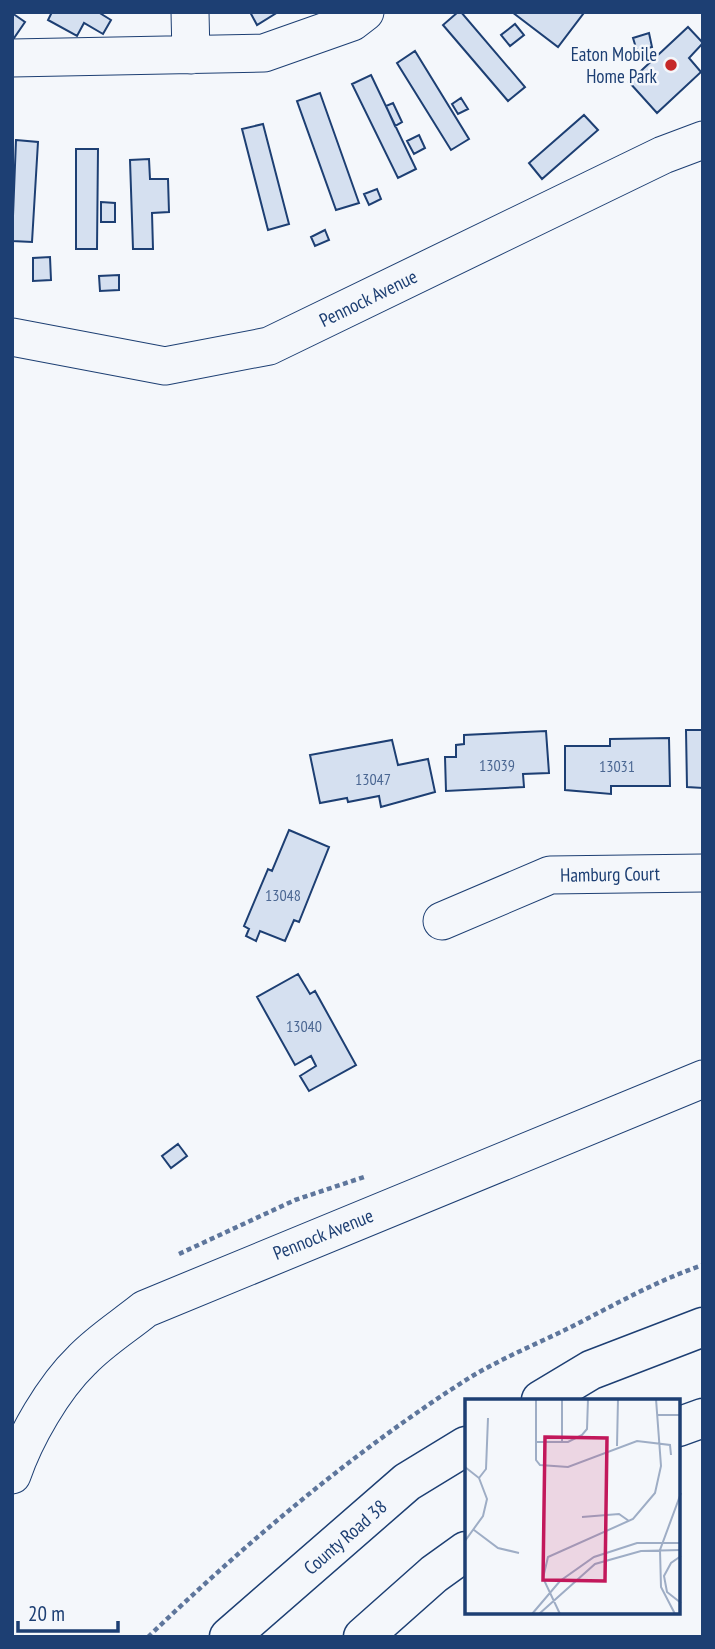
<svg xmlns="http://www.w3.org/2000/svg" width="715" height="1649" viewBox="0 0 715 1649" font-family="'PT Sans Narrow',sans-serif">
  <rect width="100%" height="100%" fill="#f4f7fb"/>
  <path fill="#d5e0f0" stroke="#1d3f73" stroke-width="2" d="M 52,12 L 98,12 L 111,20 L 103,34 L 84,23 L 77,36 L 48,20 Z
    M 250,12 L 278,12 L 257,25 Z
    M 458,12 L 461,12 L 525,87 L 508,101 L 443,25 Z
    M 512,12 L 581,12 L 583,14 L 558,47 Z
    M 12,13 L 25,22 L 12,41 Z
    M 515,24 L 524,35 L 510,46 L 501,35 Z
    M 688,27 L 703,43 L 689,58 L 701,72 L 657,113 L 629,82 Z
    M 649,33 L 652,47 L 637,51 L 633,38 Z
    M 415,51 L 469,139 L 451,150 L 397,63 Z
    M 371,75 L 416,169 L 398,178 L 352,84 Z
    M 320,93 L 359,203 L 336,210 L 297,101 Z
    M 461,98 L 468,109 L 458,114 L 452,104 Z
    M 393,103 L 402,122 L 395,126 L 386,106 Z
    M 584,115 L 598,130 L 542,179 L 529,163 Z
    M 263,124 L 289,224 L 268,230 L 242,129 Z
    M 419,135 L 425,148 L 414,154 L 407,141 Z
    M 16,140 L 38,142 L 32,242 L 12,241 Z
    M 76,149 L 98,149 L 97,249 L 76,249 Z
    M 149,159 L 150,179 L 168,179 L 169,212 L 152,213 L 153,249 L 133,249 L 130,160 Z
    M 377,189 L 381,199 L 369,205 L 364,194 Z
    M 101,202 L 115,203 L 115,222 L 101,222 Z
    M 325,230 L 329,240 L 315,246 L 311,237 Z
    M 50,257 L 51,280 L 33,281 L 33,258 Z
    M 119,275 L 119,290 L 100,291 L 99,276 Z
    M 686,730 L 703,730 L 703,788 L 687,787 Z
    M 546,731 L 549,773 L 523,774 L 524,787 L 446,791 L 445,757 L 456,757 L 456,745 L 464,744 L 464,735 Z
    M 669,738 L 670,786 L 611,786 L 611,794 L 565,790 L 565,746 L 610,746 L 610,739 Z
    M 392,740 L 398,765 L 428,759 L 435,792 L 381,807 L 379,796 L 348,802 L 347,798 L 320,803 L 310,755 Z
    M 289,830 L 329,847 L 299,922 L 294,920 L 285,941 L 260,931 L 256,941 L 246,936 L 249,929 L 244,926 L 268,869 L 272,871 Z
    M 298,974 L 310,994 L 315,991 L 356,1065 L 309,1091 L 300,1076 L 316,1066 L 311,1056 L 295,1065 L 257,997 Z
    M 178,1144 L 187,1156 L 171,1168 L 162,1156 Z"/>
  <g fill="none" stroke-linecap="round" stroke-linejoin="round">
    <g stroke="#1d3f73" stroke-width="39">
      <path id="minor" d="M 190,12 L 191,55
        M 12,58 L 264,53 L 352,22 L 365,12
        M 12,337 L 165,366 L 269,346 L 663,155 L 703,140
        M 442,921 L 550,875 L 703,873
        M 12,1475 C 25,1437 53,1388 82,1360 C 100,1341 124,1326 145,1309 L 703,1079"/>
    </g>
    <g stroke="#1d3f73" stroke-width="41">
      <path id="major" d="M 541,1400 L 591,1370 L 703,1327
        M 678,1427 L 703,1418
        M 229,1637 L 407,1482 L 466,1446
        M 363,1637 L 434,1574 L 466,1551"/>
    </g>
    <path stroke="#5e769c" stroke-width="4.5" stroke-dasharray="5 3.5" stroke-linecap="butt" d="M 179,1254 L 295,1200 L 364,1177
      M 148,1637 C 247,1542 353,1452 469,1378 C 502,1358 539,1343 573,1326 C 616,1304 658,1280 703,1265"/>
    <use href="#minor" stroke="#f4f7fb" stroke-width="37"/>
    <use href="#major" stroke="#f4f7fb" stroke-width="38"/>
  </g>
  <circle fill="#c62828" stroke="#f4f7fb" stroke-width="2.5" cx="671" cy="65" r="7"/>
  <g text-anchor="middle" stroke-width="5" stroke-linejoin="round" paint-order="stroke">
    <g font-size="16" fill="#4b6792">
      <text x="497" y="771">13039</text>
      <text x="617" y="772">13031</text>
      <text x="373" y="785">13047</text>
      <text x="283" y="901">13048</text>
      <text x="304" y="1032">13040</text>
    </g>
    <g font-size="19" fill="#1d3f73" stroke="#f4f7fb" text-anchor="end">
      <text x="657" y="61">Eaton Mobile<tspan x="657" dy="22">Home Park</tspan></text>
    </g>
    <g font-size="19" fill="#1d3f73" stroke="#f4f7fb">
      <text transform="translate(368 298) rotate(-26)" y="7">Pennock Avenue</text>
      <text transform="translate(610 874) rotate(-1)" y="7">Hamburg Court</text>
      <text transform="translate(323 1234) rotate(-22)" y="7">Pennock Avenue</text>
      <text transform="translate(345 1537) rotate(-41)" y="7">County Road 38</text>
    </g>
  </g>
  <g transform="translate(465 1399)">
    <rect width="215" height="215" fill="#f4f7fb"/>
    <path fill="none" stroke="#9eadc5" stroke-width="2" d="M 71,0 L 71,61 L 75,66 L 103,68 L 172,42 L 205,46 L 206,56M 193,16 L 216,16M 71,43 L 103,43 L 117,36 L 122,30 L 123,0M 97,43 L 97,0M 152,47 L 153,0M 0,68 L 14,79 L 22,100 L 18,117 L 0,142M 14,79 L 21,70 L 23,19M 117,118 L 154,115 L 164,122M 9,131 L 33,149 L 54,154M 216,157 L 206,164 L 199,177 L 202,193 L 216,204M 67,215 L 95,182 L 129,158 L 172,144 L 216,144M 74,215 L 130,165 L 176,152 L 216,151M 95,215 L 78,179 L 83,158 L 168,120 L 190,94 L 196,67 L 191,0M 210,215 L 196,188 L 195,151 L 216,94"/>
    <path fill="#c2185b" fill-opacity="0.15" stroke="#c2185b" stroke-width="3.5" d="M 80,38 L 142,39 L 140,182 L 78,181 Z"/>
    <rect width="215" height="215" fill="none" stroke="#1d3f73" stroke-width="3.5"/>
  </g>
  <rect width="715" height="1649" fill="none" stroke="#1d3f73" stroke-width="28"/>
  <path d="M18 1621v10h100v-10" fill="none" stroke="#1d3f73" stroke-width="3.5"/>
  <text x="28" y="1621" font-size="21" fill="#1d3f73" stroke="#f4f7fb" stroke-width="5" paint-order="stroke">20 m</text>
</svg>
